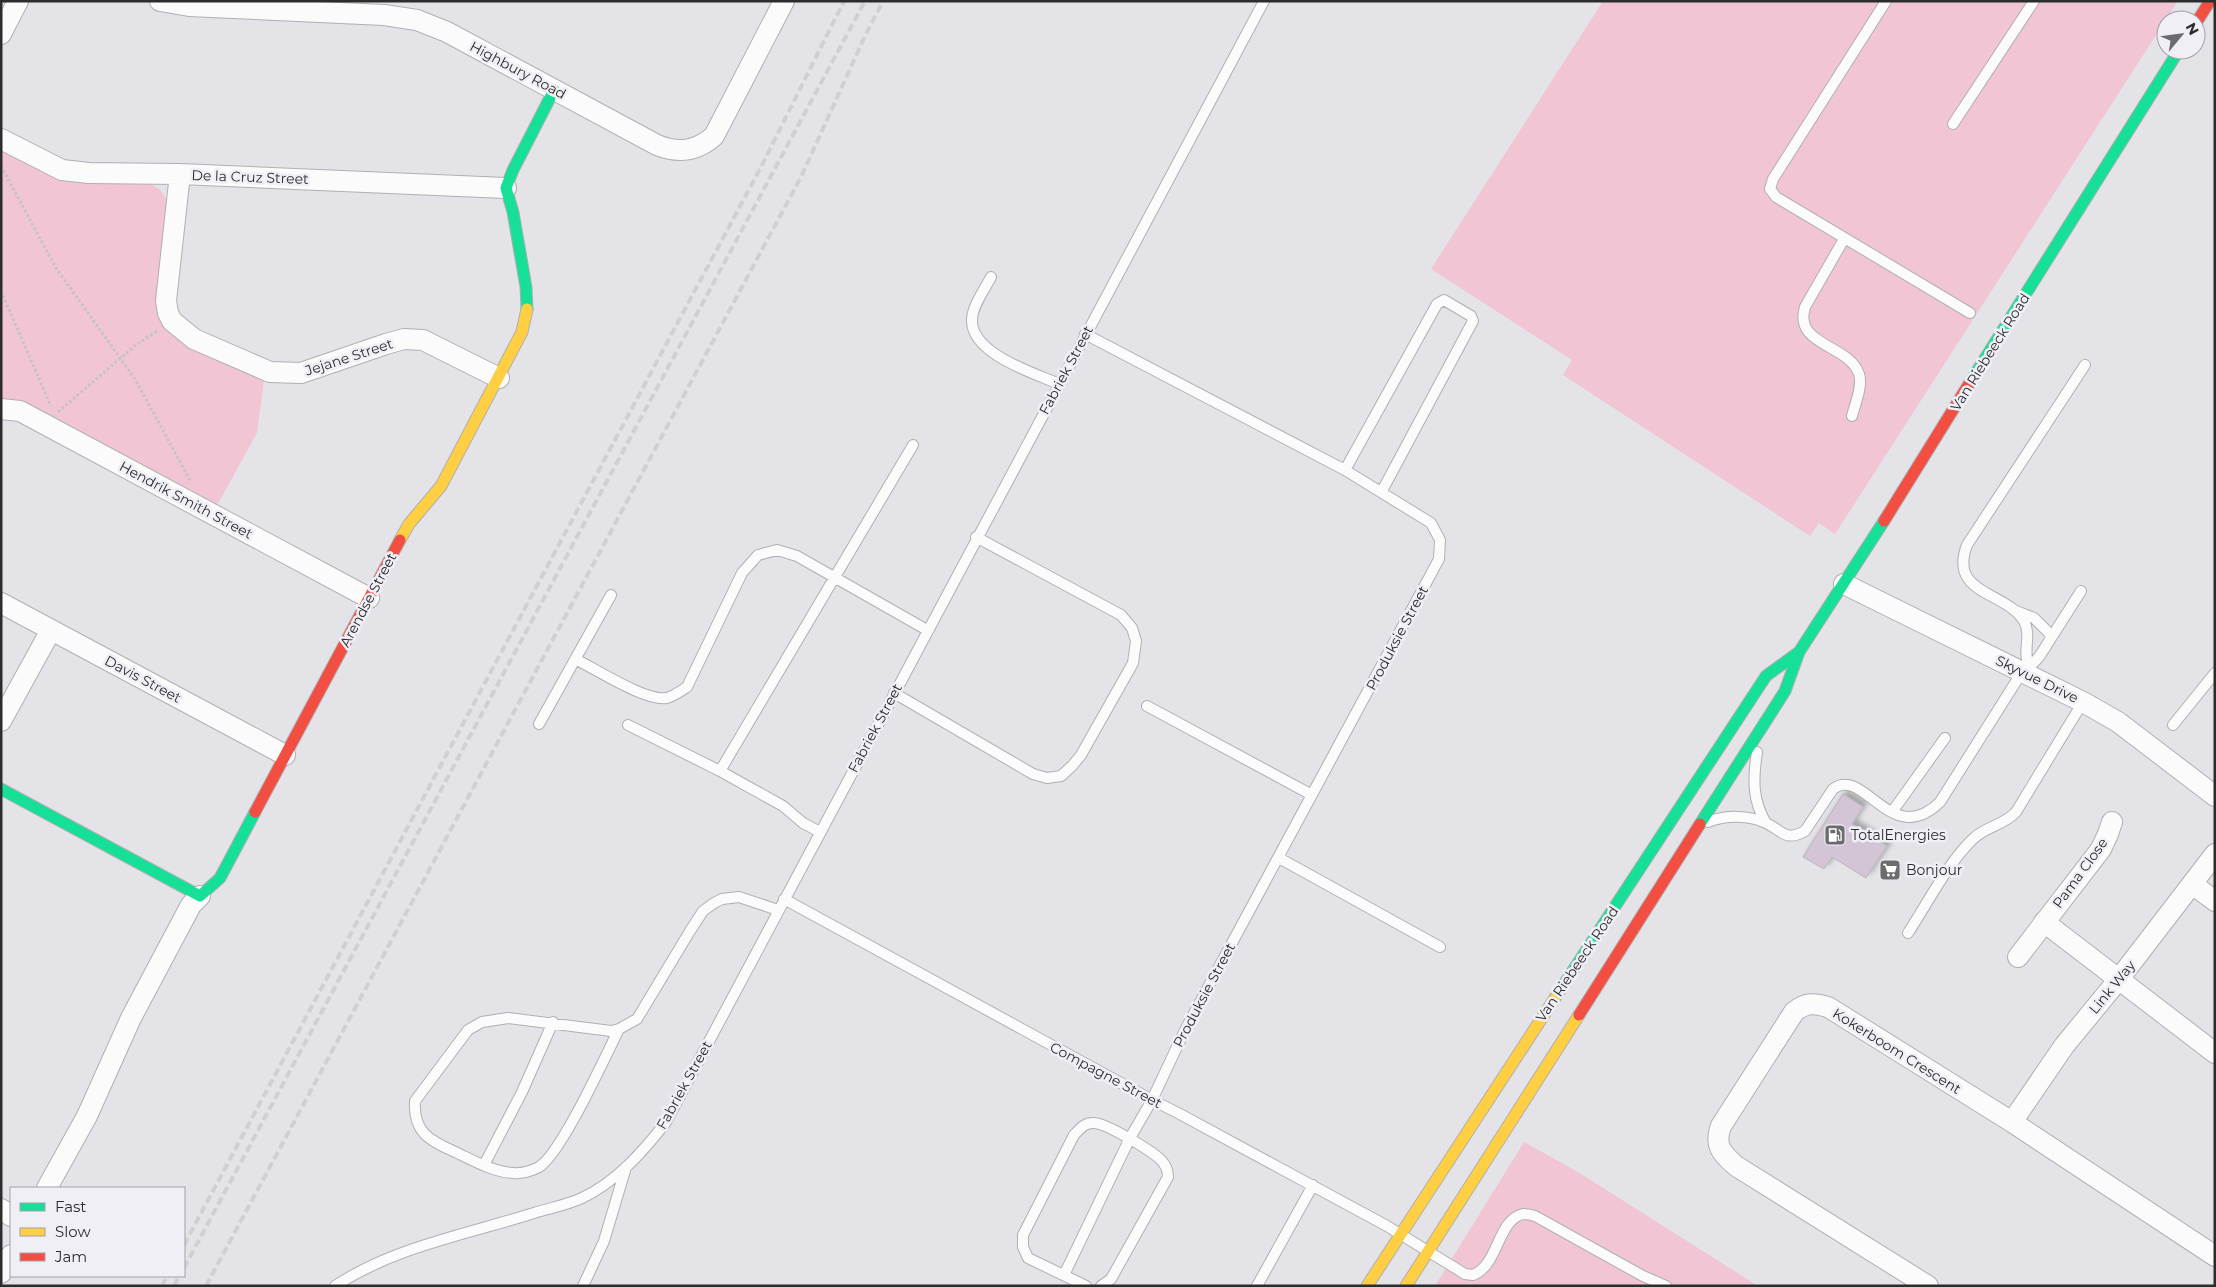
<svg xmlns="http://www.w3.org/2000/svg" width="2216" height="1287" viewBox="0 0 2216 1287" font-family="Montserrat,sans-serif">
  <defs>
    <filter id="shadow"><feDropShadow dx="4.5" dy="-4.5" stdDeviation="2.5" flood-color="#0004"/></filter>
  </defs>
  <rect width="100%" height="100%" fill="#e4e3e8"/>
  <path fill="#f1c5d4" d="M 1603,1 L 2178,1 L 1835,534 L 1819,523 L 1810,536 L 1563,375 L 1572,360 L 1431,269 Z
    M 1,149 L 59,179 L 150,184 C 160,188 165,194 168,205 L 157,297 L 180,335 L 264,380 L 257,433 L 216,507 L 18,401 L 1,400 Z
    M 1524,1142 L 1578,1172 L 1758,1286 L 1435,1286 Z"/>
  <path fill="#d4c5d6" stroke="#b7b5b9" filter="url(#shadow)" d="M 1843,794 L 1863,807 L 1852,824 L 1887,846 L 1866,878 L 1832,857 L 1824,869 L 1803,857 Z"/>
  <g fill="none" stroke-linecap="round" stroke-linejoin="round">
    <g stroke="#b0afb3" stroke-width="12">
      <path id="lane" d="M 1886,1 L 1773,179 L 1770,189 L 1776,197 L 1970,313
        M 1953,124 L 2034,1
        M 1844,239 L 1805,307 C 1793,346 1849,344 1859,374 C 1863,386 1855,404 1852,416
        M 991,277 C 985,289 972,306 972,320 C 971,354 1034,373 1059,384
        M 1345,470 L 1437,304 L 1444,300 L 1471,316 L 1473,321 L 1382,491
        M 2016,611 L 2034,618 L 2052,636
        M 575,659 C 596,669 646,702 667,698 C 674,696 681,691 687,687 L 742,573 L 758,555 L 777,550 L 797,556 L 927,630
        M 2029,666 C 2022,651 2032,636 2024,621 C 2006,591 1948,595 1967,545 L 2085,365
        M 894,693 L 1033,774 L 1047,778 L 1061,776 L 1072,766 L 1081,755 L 1133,663 L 1136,641 L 1132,628 L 1121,615 L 976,537
        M 1147,706 L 1312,795
        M 539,724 L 611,595
        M 628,725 L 720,771 L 783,806 L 803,823 L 820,832
        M 2173,725 L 2215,673
        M 1757,752 C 1753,778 1752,800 1766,823
        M 720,771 L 913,445
        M 1892,812 L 1945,738
        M 1708,822 C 1725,815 1749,815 1766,823 C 1783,831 1785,842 1805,831 L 1833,789 C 1864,765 1891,850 1940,802 L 2017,680 L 2039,657 L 2081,591
        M 1279,858 L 1440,947
        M 784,899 L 1152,1100 L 1178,1113 L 1387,1226 L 1465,1274 L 1473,1275 C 1499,1265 1497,1220 1523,1214 C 1526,1214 1532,1215 1535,1216 L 1643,1276 L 1666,1286
        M 1908,933 C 1927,904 1949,861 1974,838 C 1987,826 2004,825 2016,812 L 2083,702
        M 619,1029 C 605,1057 561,1154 539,1167 C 532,1171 521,1174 513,1173 C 492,1172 471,1159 453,1151 C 428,1140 413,1131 415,1101 L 468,1030 L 482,1022 L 508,1018 L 611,1031 L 619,1029 L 637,1019 L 690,931 L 703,911 L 714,903 L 722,899 L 739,897 L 778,910
        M 484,1165 L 522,1092 L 553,1022
        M 1064,1275 L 1130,1138 L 1152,1100 L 1184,1032 L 1439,559 L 1440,540 L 1431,523 L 1345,470 L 1085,334
        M 335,1286 C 394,1247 468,1234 534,1213 C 550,1208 567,1205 582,1198 C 616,1182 643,1152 666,1122 L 1264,1
        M 583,1286 L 604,1241 L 626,1167
        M 1086,1286 L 1028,1258 L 1023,1247 L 1023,1235 L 1074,1135 C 1080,1129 1085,1122 1094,1123 C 1106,1123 1152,1151 1161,1160 C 1166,1165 1168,1171 1168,1177 L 1111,1279 L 1101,1286
        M 1257,1286 L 1313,1185"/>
    </g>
    <g stroke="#b0afb3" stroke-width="22">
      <path id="street" d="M 160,1 L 189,6 L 384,15 L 417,20 L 447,32 L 657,145 C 679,154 697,151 714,136 L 784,1
        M 1,34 L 18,1
        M 1,139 L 62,170 L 89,173 L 180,174 L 506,188
        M 180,174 L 166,301 L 168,313 L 172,321 L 194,339 L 270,372 L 301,373 L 386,344 L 404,339 L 423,340 L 499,378
        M 1,409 L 20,411 L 369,598
        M 1844,584 L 2083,702 L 2118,722 L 2215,796
        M 1,603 L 285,755
        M 1,721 L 51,630
        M 2192,884 L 2215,901
        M 2044,922 L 2215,1053
        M 2018,957 L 2101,849 L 2108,834 L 2112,822
        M 2012,1122 L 2064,1046 L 2119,979 L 2215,854
        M 47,1188 L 87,1116 L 131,1018 L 191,905 L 200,896
        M 1,1209 L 11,1216
        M 1,1273 L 11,1255
        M 1928,1286 L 1736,1166 C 1721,1153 1714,1145 1721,1126 L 1794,1012 C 1806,1002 1814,1003 1828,1007 L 2012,1122 L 2215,1256"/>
    </g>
    <g stroke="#b0afb3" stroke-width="13">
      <path id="fast" d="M 527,309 L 526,287 L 513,212 L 506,188 L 513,170 L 554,90
        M 1969,384 L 2179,50
        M 1,789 L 200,896 L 220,878 L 255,812
        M 1700,824 L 1785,691 L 1799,652 L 1884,521
        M 1555,998 L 1766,676 L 1799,652"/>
    </g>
    <g stroke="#b0afb3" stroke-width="13">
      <path id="slow" d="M 400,540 L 409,524 L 441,486 L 522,332 L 527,309
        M 1367,1286 L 1555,998
        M 1406,1286 L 1579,1015"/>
    </g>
    <g stroke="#b0afb3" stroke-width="13">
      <path id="jam" d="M 2196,23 L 2210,1
        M 1884,521 L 1969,384
        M 255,812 L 400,540
        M 1579,1015 L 1700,824"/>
    </g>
    <path stroke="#c4c3c5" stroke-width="3" stroke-dasharray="2.5 2.5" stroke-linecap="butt" d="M 1,166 L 56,268 L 135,379 L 190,480
      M 1,291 L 51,406
      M 58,412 L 136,345 L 157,331"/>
    <use href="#lane" stroke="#fbfbfc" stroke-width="10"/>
    <use href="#street" stroke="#fbfbfc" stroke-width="20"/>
    <use href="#fast" stroke="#16e098" stroke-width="11"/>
    <use href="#slow" stroke="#ffcf43" stroke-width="11"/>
    <use href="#jam" stroke="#f24e42" stroke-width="11"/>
    <path stroke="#d0d0d1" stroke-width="4" stroke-dasharray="8 4" stroke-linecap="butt" d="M 184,1245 L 760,169 L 844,1
      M 184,1268 L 865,1
      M 162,1286 L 167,1276
      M 174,1286 L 179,1276
      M 206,1286 L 801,177 L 865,36 L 883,1"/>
  </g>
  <defs>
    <g id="fuel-square" transform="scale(1.125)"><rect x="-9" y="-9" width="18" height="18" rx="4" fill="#6c6c6f" stroke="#f0eff6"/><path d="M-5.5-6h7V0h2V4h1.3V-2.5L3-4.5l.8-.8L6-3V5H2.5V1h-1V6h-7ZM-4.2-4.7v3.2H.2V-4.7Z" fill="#fff"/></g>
    <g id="supermarket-square" transform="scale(1.125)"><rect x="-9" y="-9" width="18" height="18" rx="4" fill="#6c6c6f" stroke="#f0eff6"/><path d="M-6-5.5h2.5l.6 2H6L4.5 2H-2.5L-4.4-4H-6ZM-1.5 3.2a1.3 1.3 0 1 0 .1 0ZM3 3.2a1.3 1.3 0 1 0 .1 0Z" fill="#fff"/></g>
  </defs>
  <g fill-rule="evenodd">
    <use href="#fuel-square" x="1835" y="835"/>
    <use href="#supermarket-square" x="1890" y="870"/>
  </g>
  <g text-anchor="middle" stroke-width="5" stroke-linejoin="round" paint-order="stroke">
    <g font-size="14" fill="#2c2c2e" stroke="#f0eff6">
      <text transform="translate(518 70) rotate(28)" y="5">Highbury Road</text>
      <text transform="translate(250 177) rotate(2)" y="5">De la Cruz Street</text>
      <text transform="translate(1990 352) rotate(-58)" y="5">Van Riebeeck Road</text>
      <text transform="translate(349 357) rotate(-18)" y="5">Jejane Street</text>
      <text transform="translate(1066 370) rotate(-62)" y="5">Fabriek Street</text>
      <text transform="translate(186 500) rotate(28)" y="5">Hendrik Smith Street</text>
      <text transform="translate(368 600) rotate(-62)" y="5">Arendse Street</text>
      <text transform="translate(1397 638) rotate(-62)" y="5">Produksie Street</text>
      <text transform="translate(143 679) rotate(28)" y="5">Davis Street</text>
      <text transform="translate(2037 679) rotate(26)" y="5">Skyvue Drive</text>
      <text transform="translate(875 728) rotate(-62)" y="5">Fabriek Street</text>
      <text transform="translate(2080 873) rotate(-54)" y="5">Pama Close</text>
      <text transform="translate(1577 964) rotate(-56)" y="5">Van Riebeeck Road</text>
      <text transform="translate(2112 987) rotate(-51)" y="5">Link Way</text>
      <text transform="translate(1204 995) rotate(-62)" y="5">Produksie Street</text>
      <text transform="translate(1897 1051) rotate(32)" y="5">Kokerboom Crescent</text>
      <text transform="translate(1106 1075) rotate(28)" y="5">Compagne Street</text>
      <text transform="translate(684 1085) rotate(-61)" y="5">Fabriek Street</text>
    </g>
    <g font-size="14" fill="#2c2c2e" stroke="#f0eff6" text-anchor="start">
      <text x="1851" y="840">TotalEnergies</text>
      <text x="1906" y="875">Bonjour</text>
    </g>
  </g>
  <rect width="2216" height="1287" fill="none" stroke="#2c2c2e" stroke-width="5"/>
  <rect x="10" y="1187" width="175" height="90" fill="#f0eff6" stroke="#a2a1a6"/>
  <rect x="20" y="1203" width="25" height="8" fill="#16e098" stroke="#a2a1a6"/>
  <text x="55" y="1212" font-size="15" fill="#2c2c2e">Fast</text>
  <rect x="20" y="1228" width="25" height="8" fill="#ffcf43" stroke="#a2a1a6"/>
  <text x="55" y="1237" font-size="15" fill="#2c2c2e">Slow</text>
  <rect x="20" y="1253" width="25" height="8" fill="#f24e42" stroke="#a2a1a6"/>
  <text x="55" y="1262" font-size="15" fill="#2c2c2e">Jam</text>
  <g transform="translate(2181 35) rotate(61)"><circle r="24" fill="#f0eff6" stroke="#a2a1a6"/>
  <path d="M0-4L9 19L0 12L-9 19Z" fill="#6c6c6f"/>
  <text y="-8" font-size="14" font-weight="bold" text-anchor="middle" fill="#2c2c2e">N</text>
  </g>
</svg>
